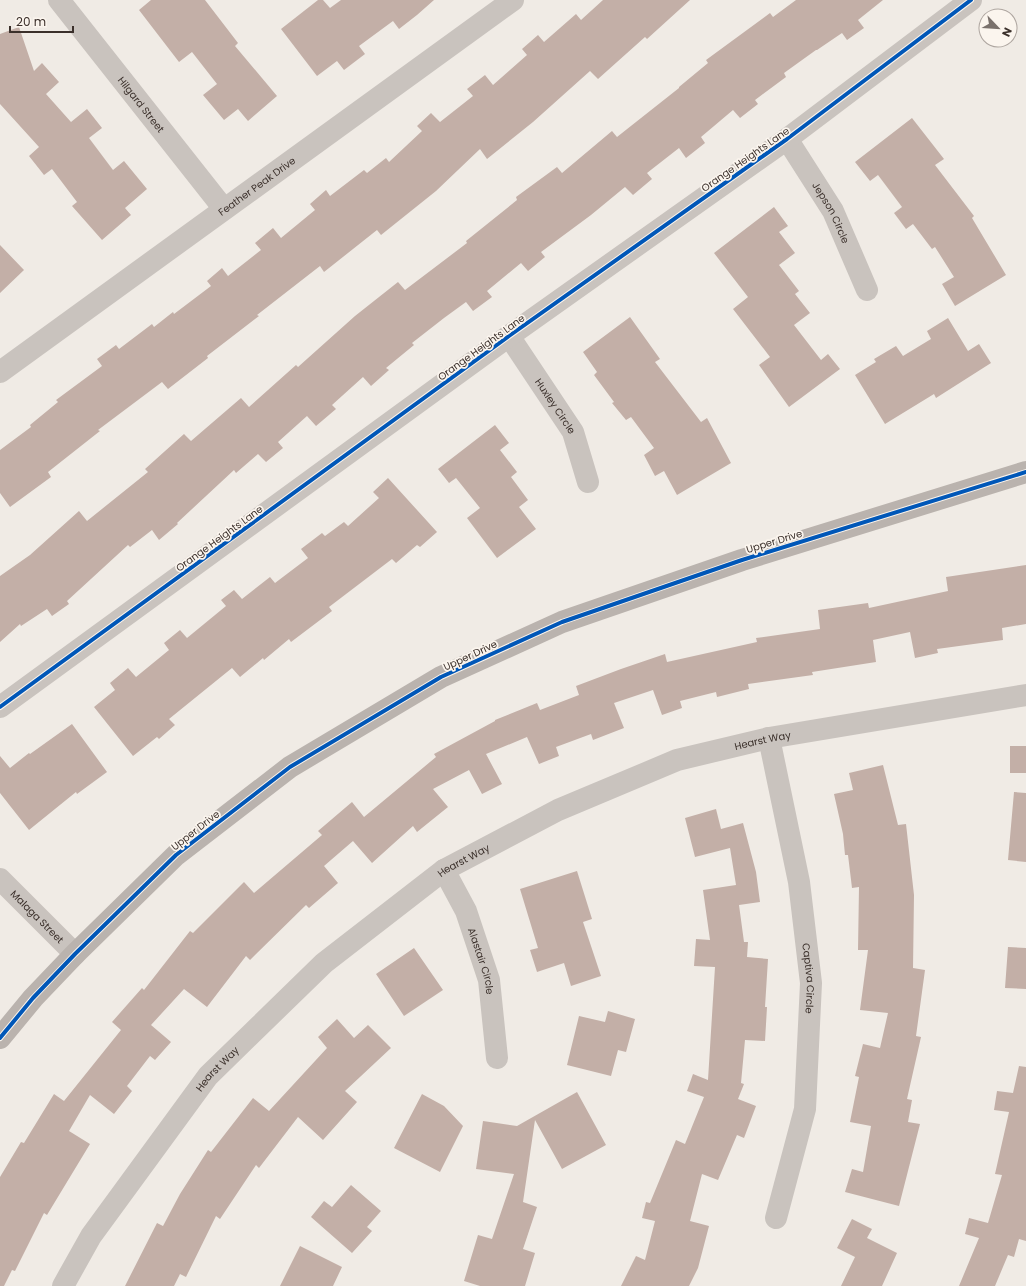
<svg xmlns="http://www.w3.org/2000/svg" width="1026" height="1286" viewBox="0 0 1026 1286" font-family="Poppins,sans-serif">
  <rect width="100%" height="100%" fill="#f0ebe5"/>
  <path fill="#c3afa7" d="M 151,0 L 205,0 L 238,43 L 235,46 L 277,96 L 248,121 L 238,109 L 224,120 L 203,95 L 217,84 L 192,52 L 179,62 L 139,10 Z
    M 318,0 L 323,0 L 330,8 L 341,0 L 434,0 L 417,15 L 399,29 L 393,21 L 359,46 L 365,54 L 344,70 L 337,61 L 317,76 L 281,29 Z
    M 603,0 L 690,0 L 647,39 L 645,37 L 598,79 L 590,71 L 533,122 L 487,159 L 480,149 L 436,191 L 381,235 L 377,230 L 324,272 L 320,266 L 257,315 L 259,316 L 207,356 L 208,358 L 168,389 L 162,382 L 98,430 L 100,431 L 48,472 L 51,477 L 10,507 L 0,493 L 0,450 L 31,427 L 30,425 L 58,402 L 56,400 L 102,366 L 97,359 L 116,345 L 119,349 L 152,324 L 154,327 L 173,312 L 174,314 L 211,286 L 207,281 L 222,268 L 228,276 L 261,250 L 255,243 L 273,228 L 281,238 L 315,210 L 310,204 L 326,190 L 330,196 L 364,170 L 367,173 L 386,158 L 389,162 L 422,131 L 417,126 L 431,113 L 440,122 L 473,96 L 467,89 L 485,75 L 493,85 L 527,55 L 522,49 L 538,35 L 544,42 L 576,14 L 581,20 Z
    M 796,0 L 883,0 L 858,20 L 864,28 L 847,40 L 842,33 L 817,50 L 816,50 L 784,73 L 786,77 L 755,100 L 758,104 L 740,118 L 733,110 L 701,137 L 705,143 L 686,158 L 679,148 L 647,173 L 652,179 L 633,195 L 625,187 L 591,215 L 541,252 L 545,257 L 528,271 L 521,263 L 487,291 L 492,297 L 473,311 L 466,302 L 444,318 L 412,343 L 414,345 L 386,368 L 389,370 L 371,386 L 363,377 L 332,405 L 336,409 L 316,426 L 307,416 L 278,442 L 283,448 L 266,462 L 258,454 L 236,473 L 234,470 L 177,523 L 178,524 L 159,540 L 152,530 L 130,547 L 128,545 L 67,601 L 69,604 L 52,616 L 47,609 L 21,626 L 20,624 L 0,642 L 0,576 L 30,555 L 79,511 L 87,521 L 148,472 L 145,469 L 184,434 L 191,441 L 241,398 L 249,407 L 296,365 L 298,367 L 355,316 L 398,282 L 405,290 L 467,243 L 466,241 L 517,200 L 516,197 L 557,167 L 562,173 L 612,131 L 617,137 L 679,88 L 679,87 L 708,63 L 706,60 L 770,13 L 773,17 Z
    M 19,27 L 34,71 L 42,63 L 59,82 L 46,94 L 71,122 L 87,109 L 102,128 L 89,138 L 113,170 L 124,161 L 147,189 L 125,208 L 131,215 L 102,240 L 72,206 L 77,202 L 52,169 L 44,175 L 29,156 L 39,147 L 0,104 L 0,34 Z
    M 912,118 L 944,159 L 935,165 L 974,216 L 972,218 L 1006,275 L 955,306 L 942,284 L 954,277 L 935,247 L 932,249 L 913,224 L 906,229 L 894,213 L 902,207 L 878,175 L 870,181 L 855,162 Z
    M 774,207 L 788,226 L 779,232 L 795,253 L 779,265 L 799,291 L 795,294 L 810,313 L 794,325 L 821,360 L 828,354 L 840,369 L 789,407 L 759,365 L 770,357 L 733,309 L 748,297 L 714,253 Z
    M 0,245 L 24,270 L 0,293 Z
    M 630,317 L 660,359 L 655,362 L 701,422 L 707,418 L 731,463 L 677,495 L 664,471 L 655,476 L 644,455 L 654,448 L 631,417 L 626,420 L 612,403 L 614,402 L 594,375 L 597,372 L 583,352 Z
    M 948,318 L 968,351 L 979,344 L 991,363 L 936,398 L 934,394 L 885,424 L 855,375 L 876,362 L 874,359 L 896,346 L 903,356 L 931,339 L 927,331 Z
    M 495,425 L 509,443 L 500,450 L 517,472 L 511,477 L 528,500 L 519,507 L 536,529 L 497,558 L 467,518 L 480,508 L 456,478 L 449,483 L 438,469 Z
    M 388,478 L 437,532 L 420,547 L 417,545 L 396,563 L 392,559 L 329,607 L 332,611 L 291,642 L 289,639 L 264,660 L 263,658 L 240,677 L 232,668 L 169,719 L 175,725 L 159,739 L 157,737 L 133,756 L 94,707 L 115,690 L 110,683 L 128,668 L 136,677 L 169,650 L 164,643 L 180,630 L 187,638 L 226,606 L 221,600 L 234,590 L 242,599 L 270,577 L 275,583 L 308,558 L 301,549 L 322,533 L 325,536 L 344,522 L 348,526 L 379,498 L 373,492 Z
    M 1026,565 L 1026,624 L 1002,628 L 1003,640 L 937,649 L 938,653 L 915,658 L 910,632 L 873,640 L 876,662 L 812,672 L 813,675 L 748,684 L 749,689 L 717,697 L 716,692 L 680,701 L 682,708 L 662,715 L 653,690 L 614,703 L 624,728 L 593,740 L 591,734 L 556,747 L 559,756 L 539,764 L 527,737 L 486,754 L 502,784 L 482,794 L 469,770 L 433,789 L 448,807 L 417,832 L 413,826 L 372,863 L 353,841 L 324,866 L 338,883 L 309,908 L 306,905 L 250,960 L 246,956 L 207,1007 L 184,989 L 151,1025 L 171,1042 L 155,1060 L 150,1056 L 127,1086 L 132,1091 L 114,1114 L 90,1095 L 69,1131 L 90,1144 L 47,1215 L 44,1213 L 15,1271 L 12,1270 L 4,1286 L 0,1286 L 0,1177 L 21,1142 L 24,1143 L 54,1094 L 64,1101 L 121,1030 L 112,1022 L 142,988 L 144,990 L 190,931 L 193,933 L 244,882 L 254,893 L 322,835 L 318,831 L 352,802 L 364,817 L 436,757 L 434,754 L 495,721 L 495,720 L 537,703 L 540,710 L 579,695 L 576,686 L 621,669 L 665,654 L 667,662 L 757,642 L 756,638 L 820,629 L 818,610 L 868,603 L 869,608 L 948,591 L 946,577 Z
    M 72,724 L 107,772 L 77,794 L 76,792 L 29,830 L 0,793 L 0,756 L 10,768 L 29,753 L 30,754 Z
    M 1010,746 L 1026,746 L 1026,773 L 1010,773 Z
    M 883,765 L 898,825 L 906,824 L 914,895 L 913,968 L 925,970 L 916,1036 L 921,1037 L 907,1099 L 912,1100 L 908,1122 L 920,1124 L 899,1206 L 845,1192 L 852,1169 L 863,1172 L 871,1126 L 850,1122 L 859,1077 L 855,1076 L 863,1044 L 880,1048 L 888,1013 L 860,1010 L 868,950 L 858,950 L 859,887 L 852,888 L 848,855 L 845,855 L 843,834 L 834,794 L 853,790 L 849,773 Z
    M 1014,792 L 1026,793 L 1026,862 L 1008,860 Z
    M 716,809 L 721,829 L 743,823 L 756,872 L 760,902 L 739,905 L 744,942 L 748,942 L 747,957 L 768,959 L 765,1007 L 767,1007 L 765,1041 L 745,1040 L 741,1083 L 744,1084 L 738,1099 L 756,1106 L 744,1138 L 737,1135 L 718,1180 L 702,1174 L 690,1221 L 709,1226 L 698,1268 L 689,1286 L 621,1286 L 636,1256 L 645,1260 L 655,1221 L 642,1218 L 646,1202 L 650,1203 L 676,1140 L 685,1144 L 704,1097 L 687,1091 L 693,1074 L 708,1080 L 715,967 L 694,966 L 696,939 L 710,940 L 703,890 L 736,885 L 730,848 L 695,857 L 685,818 Z
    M 577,871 L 592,919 L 583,922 L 601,976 L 571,986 L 564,963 L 537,972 L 530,950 L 538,948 L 520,889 Z
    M 1008,947 L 1026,948 L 1026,989 L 1005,988 Z
    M 414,948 L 443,990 L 404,1016 L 376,974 Z
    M 608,1011 L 635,1019 L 626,1052 L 618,1050 L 611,1076 L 567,1065 L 579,1016 L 605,1022 Z
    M 337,1019 L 354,1038 L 368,1025 L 391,1048 L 345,1091 L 357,1102 L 323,1140 L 298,1117 L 259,1168 L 256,1165 L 220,1219 L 216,1216 L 186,1277 L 180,1274 L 174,1286 L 125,1286 L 157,1223 L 163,1226 L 180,1194 L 208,1150 L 211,1152 L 253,1098 L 269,1111 L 327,1048 L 318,1037 Z
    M 1019,1066 L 1026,1067 L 1026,1241 L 1019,1239 L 1014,1257 L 1008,1255 L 995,1286 L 959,1286 L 979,1238 L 965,1234 L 969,1218 L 988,1223 L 1002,1175 L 995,1174 L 1009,1112 L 994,1110 L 997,1091 L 1013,1093 Z
    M 577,1092 L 606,1145 L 562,1169 L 535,1120 L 523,1202 L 537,1207 L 523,1249 L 535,1253 L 525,1286 L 480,1286 L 464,1281 L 478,1235 L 492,1239 L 514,1174 L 476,1169 L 483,1121 L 517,1126 Z
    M 422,1094 L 444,1106 L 463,1126 L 440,1172 L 394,1148 Z
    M 351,1185 L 381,1211 L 367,1227 L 372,1231 L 352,1253 L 311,1217 L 324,1201 L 332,1207 Z
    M 852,1219 L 872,1229 L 867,1238 L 897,1253 L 882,1286 L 841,1286 L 855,1257 L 837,1248 Z
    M 300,1246 L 342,1267 L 333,1286 L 280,1286 Z"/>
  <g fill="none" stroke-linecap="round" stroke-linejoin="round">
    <g stroke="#c9c3be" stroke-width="22">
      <path id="s1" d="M 59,0 L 224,209"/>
      <path id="s2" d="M 787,139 L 833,211 L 867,290"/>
      <path id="s3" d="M 509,336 L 573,432 L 588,482"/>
      <path id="s4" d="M 0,372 L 513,0"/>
      <path d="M 0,707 L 509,336 L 787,139 L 971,0"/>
      <path id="s5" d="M 769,738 L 799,882 L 811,983 L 805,1109 L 776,1218"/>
      <path id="s6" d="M 444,870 L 466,911 L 489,980 L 497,1058"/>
      <path id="s7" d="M 0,879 L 75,954"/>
      <path id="s8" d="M 63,1286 L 91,1236 L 208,1076 L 324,963 L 444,870 L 558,810 L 677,760 L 769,738 L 1026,695"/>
    </g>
    <path stroke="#bab3ae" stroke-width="22" d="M 0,1038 L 33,998 L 75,954 L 176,855 L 290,767 L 441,677 L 562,622 L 742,560 L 1026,472"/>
    <g stroke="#fbf5ee" stroke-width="6">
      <path id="cycleway" d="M 0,707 L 509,336 L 787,139 L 971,0
        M 0,1038 L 33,998 L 75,954 L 176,855 L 290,767 L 441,677 L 562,622 L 742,560 L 1026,472"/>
    </g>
    <use href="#cycleway" stroke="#0057b8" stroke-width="4"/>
  </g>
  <g text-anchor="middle" stroke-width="3.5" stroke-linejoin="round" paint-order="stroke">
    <g font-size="10" fill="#3b302b" stroke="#fbf5ee">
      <text dy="4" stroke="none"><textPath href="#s1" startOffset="133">Hilgard Street</textPath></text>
      <text transform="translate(745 159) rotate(-35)" y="4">Orange Heights Lane</text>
      <text dy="4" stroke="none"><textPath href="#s4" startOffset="317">Feather Peak Drive</textPath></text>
      <text dy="4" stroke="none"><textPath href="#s2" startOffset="86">Jepson Circle</textPath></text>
      <text transform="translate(481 347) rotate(-36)" y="4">Orange Heights Lane</text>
      <text dy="4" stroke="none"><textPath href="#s3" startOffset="84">Huxley Circle</textPath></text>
      <text transform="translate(219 538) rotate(-36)" y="4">Orange Heights Lane</text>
      <text transform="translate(774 541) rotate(-17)" y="4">Upper Drive</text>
      <text transform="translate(470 655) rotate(-25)" y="4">Upper Drive</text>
      <text dy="4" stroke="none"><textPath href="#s8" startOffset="915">Hearst Way</textPath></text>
      <text transform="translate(195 830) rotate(-38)" y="4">Upper Drive</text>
      <text dy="4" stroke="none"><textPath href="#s8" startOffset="591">Hearst Way</textPath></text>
      <text dy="4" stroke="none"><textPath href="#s7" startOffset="53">Malaga Street</textPath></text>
      <text dy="4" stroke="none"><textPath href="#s6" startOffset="99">Alastair Circle</textPath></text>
      <text dy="4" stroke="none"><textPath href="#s5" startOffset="244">Captiva Circle</textPath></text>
      <text dy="4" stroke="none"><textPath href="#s8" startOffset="267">Hearst Way</textPath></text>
    </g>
  </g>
  <g transform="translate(998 28) rotate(115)"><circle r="19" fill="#fbf5ee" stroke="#aea6a0"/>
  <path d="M0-3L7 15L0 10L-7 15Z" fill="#7a716c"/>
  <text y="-6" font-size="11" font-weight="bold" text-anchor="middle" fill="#3b302b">N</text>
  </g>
  <path d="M10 26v6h63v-6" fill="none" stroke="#3b302b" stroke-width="2"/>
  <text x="16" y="26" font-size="12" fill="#3b302b" stroke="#fbf5ee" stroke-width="3" paint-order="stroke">20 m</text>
</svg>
